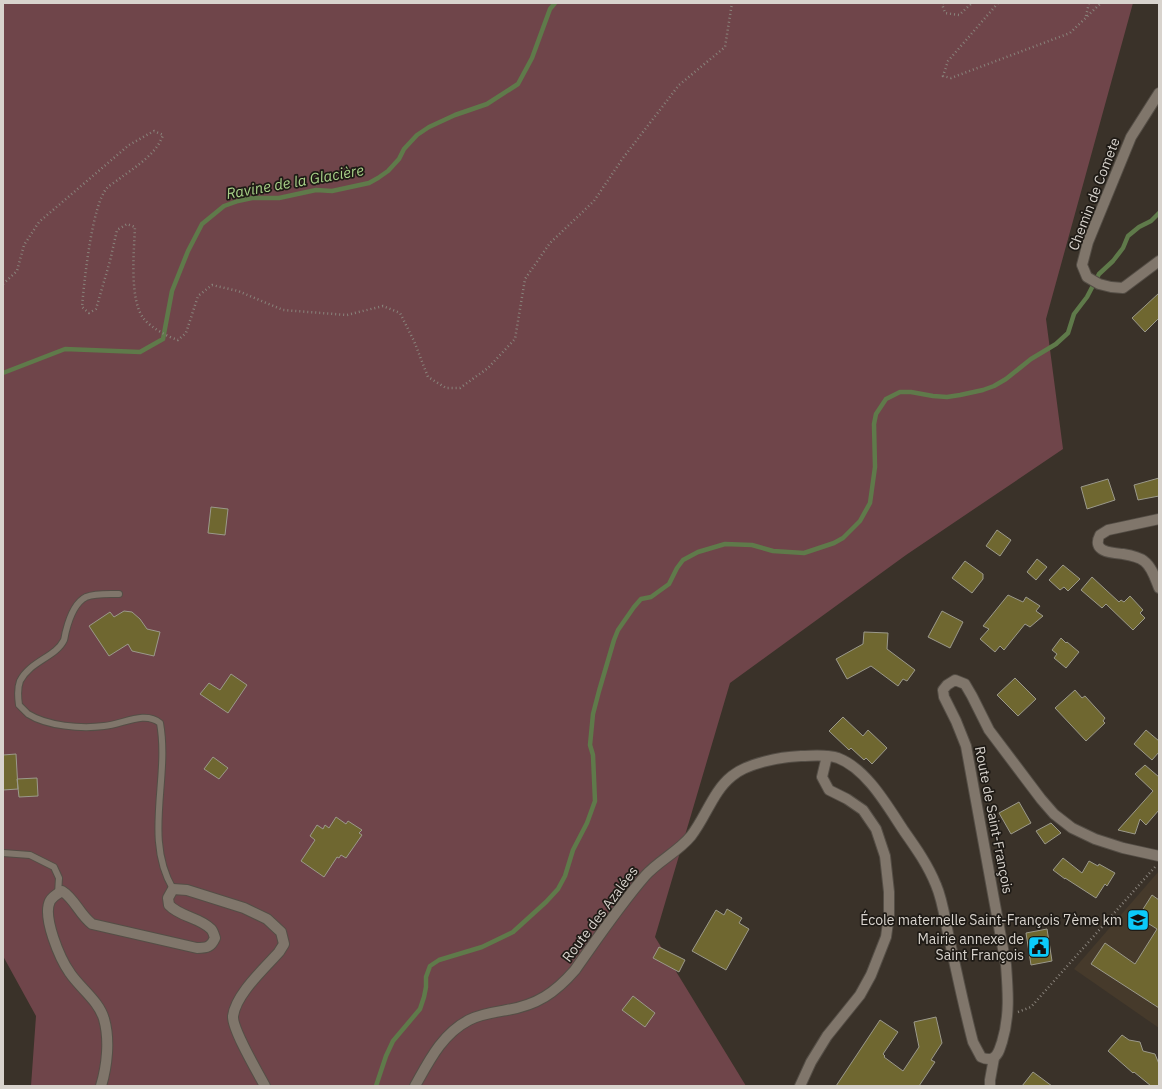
<svg xmlns="http://www.w3.org/2000/svg" width="1162" height="1089" viewBox="0 0 1162 1089" font-family="'IBM Plex Sans',sans-serif">
  <rect width="100%" height="100%" fill="#3a3229"/>
  <path fill="#463a2b" d="M 1159,871 L 1159,1028 L 1074,969 Z"/>
  <path fill="#6f454a" d="M 3,3 L 1133,3 L 1046,319 L 1063,449 L 906,555 L 730,683 L 655,937 L 746,1086 L 31,1086 L 36,1016 L 3,956 Z"/>
  <g fill="none" stroke-linecap="round" stroke-linejoin="round">
    <path stroke="#5f7a4a" stroke-width="4.5" d="M 3,373 L 65,349 L 140,352 L 163,339 L 172,291 L 188,251 L 202,224 L 224,206 L 238,201 L 252,198 L 279,198 L 316,190 L 332,191 L 369,183 L 378,178 L 388,171 L 399,159 L 404,149 L 417,135 L 429,127 L 455,115 L 487,104 L 518,84 L 532,58 L 550,9 L 555,3
      M 376,1086 L 386,1056 L 393,1041 L 420,1009 L 424,997 L 426,987 L 426,977 L 430,966 L 439,960 L 482,947 L 513,932 L 546,902 L 558,889 L 565,876 L 573,850 L 587,823 L 595,801 L 593,755 L 590,745 L 593,714 L 599,691 L 614,640 L 618,630 L 634,607 L 641,599 L 651,597 L 669,584 L 677,568 L 683,560 L 698,552 L 725,544 L 752,545 L 773,551 L 804,553 L 834,543 L 843,538 L 860,521 L 870,503 L 875,467 L 874,424 L 876,414 L 886,399 L 900,392 L 911,392 L 933,396 L 947,397 L 960,395 L 983,390 L 994,386 L 1006,379 L 1031,359 L 1056,344 L 1068,333 L 1074,314 L 1087,297 L 1099,274 L 1113,261 L 1123,248 L 1128,236 L 1139,227 L 1151,221 L 1159,213"/>
  </g>
  <path fill="#6f6730" stroke="#9b998b" d="M 1159,293 L 1159,318 L 1145,332 L 1132,318 Z
    M 1159,478 L 1159,496 L 1138,500 L 1134,485 Z
    M 1108,479 L 1115,500 L 1087,509 L 1081,487 Z
    M 211,507 L 228,509 L 225,535 L 208,533 Z
    M 997,530 L 1011,540 L 1000,556 L 986,546 Z
    M 1037,559 L 1047,567 L 1036,580 L 1027,572 Z
    M 965,561 L 983,574 L 983,579 L 972,593 L 952,578 Z
    M 1063,565 L 1080,579 L 1068,591 L 1064,587 L 1060,590 L 1049,580 Z
    M 1092,577 L 1119,602 L 1121,600 L 1124,602 L 1130,596 L 1143,610 L 1140,613 L 1145,618 L 1133,630 L 1106,604 L 1102,608 L 1081,590 Z
    M 1008,595 L 1023,602 L 1026,597 L 1040,606 L 1036,611 L 1043,616 L 1030,627 L 1025,624 L 1004,650 L 1000,646 L 995,652 L 980,639 L 989,629 L 983,626 Z
    M 124,611 L 132,612 L 140,619 L 147,629 L 160,632 L 154,656 L 132,651 L 128,644 L 109,656 L 89,626 L 110,612 L 114,617 Z
    M 942,611 L 963,622 L 950,648 L 928,637 Z
    M 864,632 L 888,633 L 887,649 L 915,670 L 907,681 L 903,679 L 898,686 L 871,666 L 847,679 L 836,659 L 863,644 Z
    M 1061,638 L 1066,643 L 1067,642 L 1079,652 L 1066,668 L 1054,658 L 1057,654 L 1052,650 Z
    M 231,674 L 247,685 L 228,713 L 200,694 L 209,683 L 220,690 Z
    M 1015,678 L 1036,699 L 1018,716 L 997,695 Z
    M 1075,690 L 1082,698 L 1085,696 L 1105,718 L 1103,721 L 1105,723 L 1086,741 L 1055,708 Z
    M 843,717 L 863,736 L 868,730 L 887,748 L 872,764 L 866,758 L 864,760 L 851,748 L 849,750 L 829,731 Z
    M 1146,730 L 1159,741 L 1159,752 L 1152,760 L 1134,744 Z
    M 16,754 L 18,789 L 3,790 L 3,755 Z
    M 213,757 L 228,768 L 219,779 L 204,769 Z
    M 1145,765 L 1159,777 L 1159,810 L 1146,825 L 1140,819 L 1135,834 L 1118,830 L 1153,791 L 1135,774 Z
    M 37,778 L 38,796 L 19,797 L 17,779 Z
    M 1019,802 L 1031,823 L 1011,834 L 999,813 Z
    M 336,817 L 346,824 L 348,821 L 362,830 L 359,833 L 362,835 L 346,858 L 341,855 L 339,858 L 337,857 L 324,877 L 301,861 L 315,840 L 310,836 L 317,825 L 323,829 L 325,825 L 329,828 Z
    M 1051,823 L 1061,833 L 1045,844 L 1036,831 Z
    M 1063,858 L 1082,873 L 1089,861 L 1098,866 L 1099,864 L 1115,873 L 1107,886 L 1105,884 L 1096,898 L 1065,878 L 1065,879 L 1053,870 Z
    M 1152,895 L 1159,900 L 1159,1008 L 1091,964 L 1105,943 L 1135,964 L 1157,929 L 1138,917 Z
    M 727,909 L 742,918 L 739,923 L 749,929 L 726,970 L 692,951 L 716,910 L 724,915 Z
    M 1047,929 L 1052,961 L 1031,965 L 1026,933 Z
    M 659,947 L 685,960 L 679,972 L 653,958 Z
    M 633,996 L 655,1013 L 645,1027 L 622,1010 Z
    M 936,1017 L 942,1043 L 931,1060 L 935,1062 L 919,1086 L 836,1086 L 880,1020 L 898,1032 L 883,1054 L 885,1056 L 884,1057 L 903,1071 L 919,1047 L 914,1022 Z
    M 1122,1035 L 1129,1040 L 1140,1042 L 1143,1051 L 1155,1054 L 1159,1064 L 1159,1086 L 1151,1086 L 1134,1072 L 1133,1073 L 1108,1051 Z
    M 1033,1072 L 1052,1086 L 1022,1086 Z"/>
  <g fill="none" stroke-linecap="round" stroke-linejoin="round">
    <g stroke="#544e46" stroke-width="8">
      <path id="lane" d="M 119,594 C 109,594 96,593 86,597 C 74,603 69,619 66,631 C 65,634 65,637 64,640 C 56,657 30,661 20,681 C 17,689 18,698 19,705 C 22,708 25,711 28,714 C 47,726 81,729 104,726 C 122,725 144,710 160,723 C 170,779 143,838 173,889
        M 3,853 L 30,855 L 54,867 L 59,878 L 58,894"/>
    </g>
    <g stroke="#544e46" stroke-width="12">
      <path id="street" d="M 1159,93 L 1131,137 L 1088,242 L 1082,265 L 1087,277 L 1099,284 L 1111,287 L 1123,288 L 1159,261
        M 800,1086 L 811,1062 L 827,1036 L 860,995 L 871,975 L 886,937 L 889,915 L 889,892 L 885,856 L 876,829 L 863,810 L 847,799 L 829,790 L 822,777 L 827,756
        M 990,1086 L 990,1080 L 994,1058"/>
    </g>
    <g stroke="#544e46" stroke-width="12">
      <path id="secondary" d="M 1159,519 L 1108,530 L 1100,535 C 1091,552 1112,553 1123,554 C 1129,555 1139,557 1144,561 C 1152,567 1155,578 1159,588
        M 101,1086 C 107,1066 110,1040 104,1019 C 99,1001 80,988 70,973 C 60,959 42,917 50,901 C 53,896 57,894 62,891 C 75,899 79,914 92,924 L 197,948 C 207,948 211,947 215,938 C 214,935 213,931 211,929 C 199,917 180,917 169,905 L 168,898 L 173,889 L 187,890 L 244,908 L 267,919 L 281,932 L 284,944 L 279,952 C 264,969 236,994 233,1016 C 232,1029 258,1073 265,1086
        M 415,1086 C 429,1061 442,1034 469,1020 C 480,1014 495,1012 507,1010 C 537,1005 555,993 575,970 C 597,939 619,906 645,876 C 658,861 678,852 691,836 C 706,817 713,791 732,776 C 748,763 780,757 801,756 C 813,756 826,754 838,758 C 867,769 888,807 904,831 C 916,848 928,865 936,885 C 943,901 945,920 949,938 C 957,973 964,1008 973,1042 L 981,1057 C 985,1059 989,1060 993,1058 C 999,1055 1000,1047 1002,1042 C 1010,1016 1008,991 1006,965 L 966,746 L 956,721 L 944,697 L 943,690 L 947,685 L 955,680 L 965,684 L 972,696 L 989,730 L 1041,799 L 1054,814 L 1072,828 L 1095,839 L 1123,848 L 1159,856"/>
    </g>
    <path stroke="#89837b" stroke-width="2.5" stroke-dasharray="1 3" stroke-linecap="butt" d="M 943,3 L 942,4 L 945,13 L 959,15 L 972,3
      M 998,3 L 948,61 L 943,76 L 951,78 L 1070,33 L 1101,3
      M 1086,16 L 1089,3
      M 3,284 L 17,271 L 24,245 L 39,222 L 129,145 L 154,131 L 163,135 C 156,155 135,167 119,179 C 115,182 110,185 107,188 C 92,204 84,283 82,307 L 89,313 L 96,309 L 110,261 L 117,230 L 127,224 L 135,227 C 134,250 129,301 144,319 C 150,327 168,337 178,340 L 186,333 L 198,296 L 212,285 L 238,291 L 283,310 L 347,315 L 383,306 L 400,313 L 414,341 L 428,377 L 446,388 L 460,388 L 488,368 L 515,339 L 525,279 L 550,243 L 594,201 L 623,158 L 679,85 L 725,47 L 732,3
      M 1018,1012 L 1031,1007 L 1155,867"/>
    <use href="#lane" stroke="#80766b" stroke-width="6"/>
    <use href="#street" stroke="#80766b" stroke-width="10"/>
    <use href="#secondary" stroke="#80766b" stroke-width="10"/>
  </g>
  <defs>
    <g id="school-square" transform="scale(1.15)"><rect x="-9" y="-9" width="18" height="18" rx="4" fill="#0bcafa" stroke="#1f1b16"/><path d="M0-5L7-2L0 1L-7-2ZM-4 1L0 2.5L4 1V4Q0 6-4 4Z" fill="#111"/></g>
    <g id="civic-square" transform="scale(1.15)"><rect x="-9" y="-9" width="18" height="18" rx="4" fill="#0bcafa" stroke="#1f1b16"/><path d="M-.6-6.5H3V-4.5H.6V-3L4-1V1h2V6H-6V1h2V-1L-.6-3ZM-1.2 2.5V6h2.4V2.5Z" fill="#111"/></g>
  </defs>
  <g fill-rule="evenodd">
    <use href="#school-square" x="1138" y="920"/>
    <use href="#civic-square" x="1039" y="947"/>
  </g>
  <g text-anchor="middle" stroke-width="3.5" stroke-linejoin="round" paint-order="stroke">
    <g font-size="14" fill="#d8d3cd" stroke="#1f1b16">
      <text transform="translate(1094 194) rotate(-69)" y="5">Chemin de Comete</text>
      <text transform="translate(994 820) rotate(79)" y="5">Route de Saint-François</text>
      <text transform="translate(600 914) rotate(-53)" y="5">Route des Azalées</text>
    </g>
    <g font-size="14" fill="#d8d3cd" stroke="#1f1b16" text-anchor="end">
      <text x="1122" y="925">École maternelle Saint-François 7ème km</text>
      <text x="1024" y="944">Mairie annexe de<tspan x="1024" dy="16">Saint François</tspan></text>
    </g>
    <g font-size="15" font-style="italic" fill="#a8d188" stroke="#1f1b16">
      <text transform="translate(295 182) rotate(-10)" y="5">Ravine de la Glacière</text>
    </g>
  </g>
  <rect width="1162" height="1089" fill="none" stroke="#d8d3cd" stroke-width="8"/>
</svg>
